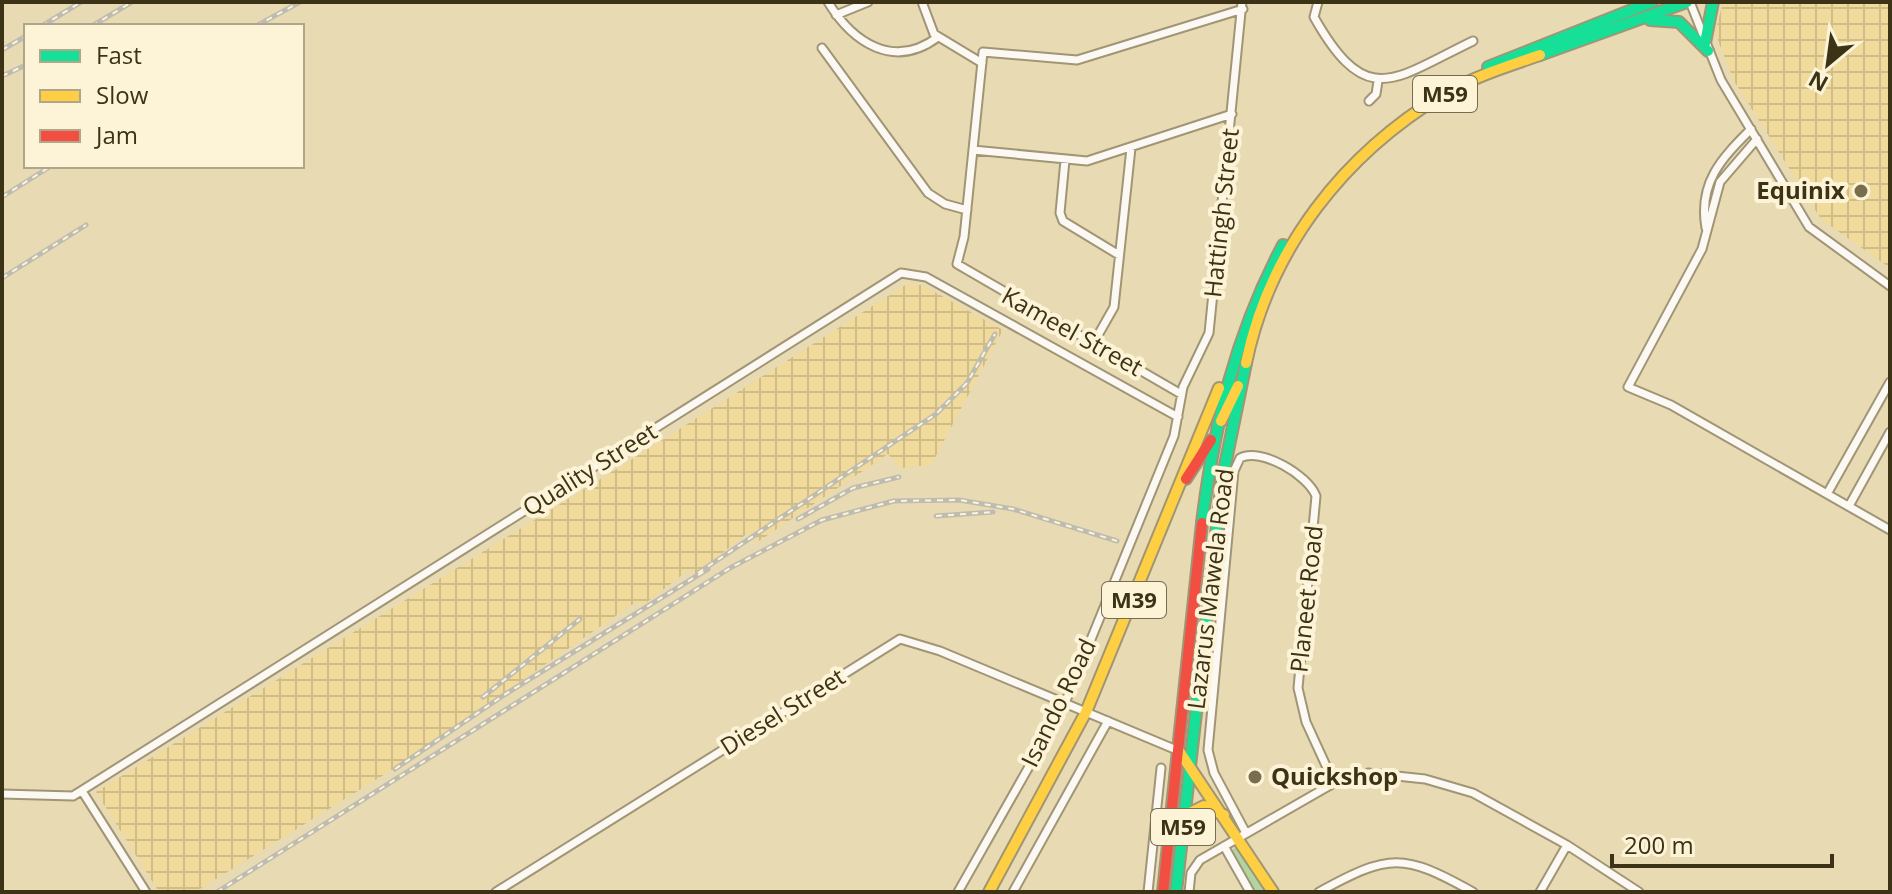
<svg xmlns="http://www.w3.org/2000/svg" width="1892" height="894" viewBox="0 0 1892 894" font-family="'Open Sans',sans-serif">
  <defs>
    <pattern id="industrial-grid" width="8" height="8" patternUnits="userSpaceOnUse" patternTransform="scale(2)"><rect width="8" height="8" fill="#f0da9c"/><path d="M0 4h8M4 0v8" fill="none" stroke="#cfbc86"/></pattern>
  </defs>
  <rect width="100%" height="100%" fill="#e8dab3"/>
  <path fill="url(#industrial-grid)" d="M 1723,2 L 1890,2 L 1890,268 L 1821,219 L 1734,81 L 1715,33 Z
    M 907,284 L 922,285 L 1003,330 L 931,465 L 900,468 L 888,454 L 756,543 L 748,533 L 694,575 L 690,569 L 642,606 L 636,602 L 390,771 L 195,892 L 159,892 L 96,792 L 623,465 Z"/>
  <path fill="#b1d4a3" d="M 1237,846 L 1267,892 L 1255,892 L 1232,850 Z"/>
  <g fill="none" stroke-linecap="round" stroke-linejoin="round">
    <g stroke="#a09575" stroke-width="11">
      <path id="street" d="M 828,2 C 853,43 894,70 938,37
        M 922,2 L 934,34 L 982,63
        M 1318,2 L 1314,17 C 1367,111 1394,79 1473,41
        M 1690,2 L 1721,80 L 1809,227 L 1890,286
        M 836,15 L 868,2
        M 822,48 L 928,193 L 945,204 L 967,210
        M 1369,101 L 1376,94 L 1378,81
        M 1757,139 L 1720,182 L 1702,249 L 1628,387 L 1671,405 L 1890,530
        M 973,150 L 1087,161 L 1232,114
        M 1065,160 L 1060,213 L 1063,221 L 1119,255
        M 1706,228 C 1698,183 1721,159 1751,129
        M 1093,344 L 1114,307 L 1131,148
        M 1181,394 L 957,264 L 964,237 L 983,52 L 1077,60 L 1243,9
        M 1827,494 L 1890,382
        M 1849,506 L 1890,432
        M 82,791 L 146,892
        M 2,794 L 73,796 L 901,273 L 926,277 L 1178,417
        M 1246,833 L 1214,773 L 1208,750 L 1234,471 L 1240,458 C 1261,447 1308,475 1316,496 L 1298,688 L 1306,722 L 1334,783
        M 1224,846 L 1250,892
        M 496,892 L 900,639 L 940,651 L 1179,751
        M 958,892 L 1065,703 L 1174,436 L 1183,387 L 1209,333 L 1242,2
        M 1013,892 L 1108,721
        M 1148,892 L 1161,768
        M 1189,892 L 1191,873 L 1200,860 L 1334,783 L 1368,773 L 1425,779 L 1473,793 L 1567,845 L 1639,892
        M 1319,892 C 1390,853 1403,853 1473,892
        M 1540,892 L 1567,845"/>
    </g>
    <g stroke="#a09575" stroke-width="14">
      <path id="fast" d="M 1650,20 L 1679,22 L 1708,51
        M 1705,43 L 1713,2
        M 1540,55 L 1687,2
        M 1488,67 L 1652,2
        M 1202,523 C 1214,424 1236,334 1283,245
        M 1176,892 L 1222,480 L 1246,363"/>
    </g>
    <g stroke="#a09575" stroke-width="14">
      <path id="slow" d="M 1246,363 C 1270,248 1344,154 1444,94 C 1473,77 1508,66 1540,55
        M 1221,421 L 1238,386
        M 1179,751 L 1273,892
        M 1184,816 L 1204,806 L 1224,815
        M 989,892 L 1086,712 L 1219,388"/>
    </g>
    <g stroke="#a09575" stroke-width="14">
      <path id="jam" d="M 1186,479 L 1211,440
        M 1163,892 L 1202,523"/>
    </g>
    <use href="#street" stroke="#fcf9f4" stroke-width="7"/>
    <use href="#fast" stroke="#16e098" stroke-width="10"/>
    <use href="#slow" stroke="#ffcf43" stroke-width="10"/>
    <use href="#jam" stroke="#f24e42" stroke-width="10"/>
    <g stroke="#bebbb0" stroke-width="5">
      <path id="rail" d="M 42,26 L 81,2
        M 92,26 L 132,2
        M 256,26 L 300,2
        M 2,50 L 26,36
        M 2,76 L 26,65
        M 2,197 L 51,166
        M 2,278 L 86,225
        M 936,516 L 993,512
        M 798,519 L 853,488 L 899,477
        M 698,573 L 936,414 L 967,383 L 995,334
        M 483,697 L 580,619
        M 395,769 L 504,695 L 708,569
        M 217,892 L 730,568 L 822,520 L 894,501 L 959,500 L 1013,509 L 1117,541"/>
    </g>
    <use href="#rail" stroke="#fdf4d8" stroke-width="2" stroke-dasharray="6" stroke-linecap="butt"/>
  </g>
  <g fill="#786d4c" stroke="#fdf4d8" stroke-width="3">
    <circle cx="1861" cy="191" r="8"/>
    <circle cx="1255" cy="777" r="8"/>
  </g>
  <g text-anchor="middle" stroke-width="8" stroke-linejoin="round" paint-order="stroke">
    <g fill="#fdf4d8" stroke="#766c50" stroke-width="2">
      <rect x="1413" y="76" width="64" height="36" rx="6"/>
      <rect x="1102" y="582" width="64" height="36" rx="6"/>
      <rect x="1151" y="809" width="64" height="36" rx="6"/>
    </g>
    <g font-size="22" font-weight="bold" fill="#3c3215">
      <text x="1445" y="102">M59</text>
      <text x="1134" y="608">M39</text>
      <text x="1183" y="835">M59</text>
    </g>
    <g font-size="24" font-weight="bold" fill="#3c3215" stroke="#fdf4d8" text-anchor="end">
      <text x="1845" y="199">Equinix</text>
      <text x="1271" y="785" text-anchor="start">Quickshop</text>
    </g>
    <g font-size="24" fill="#3c3215" stroke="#fdf4d8">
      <text transform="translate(1222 213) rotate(-84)" y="8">Hattingh Street</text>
      <text transform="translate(1072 332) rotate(29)" y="8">Kameel Street</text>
      <text transform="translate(590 470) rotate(-32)" y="8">Quality Street</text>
      <text transform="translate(1211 589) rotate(-83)" y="8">Lazarus Mawela Road</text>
      <text transform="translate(1307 599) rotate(-84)" y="8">Planeet Road</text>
      <text transform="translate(1059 703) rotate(-64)" y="8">Isando Road</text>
      <text transform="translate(783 712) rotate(-32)" y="8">Diesel Street</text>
    </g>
  </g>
  <rect width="1892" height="894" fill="none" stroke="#3c3215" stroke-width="8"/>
  <rect x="24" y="24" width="280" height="144" fill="#fdf4d8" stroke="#b0a68a" stroke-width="2"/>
  <rect x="40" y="50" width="40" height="12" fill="#16e098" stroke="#b0a68a" stroke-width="2"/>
  <text x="96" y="64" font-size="24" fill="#3c3215">Fast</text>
  <rect x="40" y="90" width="40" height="12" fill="#ffcf43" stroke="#b0a68a" stroke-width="2"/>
  <text x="96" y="104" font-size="24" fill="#3c3215">Slow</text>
  <rect x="40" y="130" width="40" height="12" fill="#f24e42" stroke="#b0a68a" stroke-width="2"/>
  <text x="96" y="144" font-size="24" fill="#3c3215">Jam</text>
  <g transform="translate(1828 64) rotate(209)" stroke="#fdf4d8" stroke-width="6" paint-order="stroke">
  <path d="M0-6L14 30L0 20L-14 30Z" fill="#3c3215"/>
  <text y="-12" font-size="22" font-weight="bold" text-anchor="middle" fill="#3c3215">N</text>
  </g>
  <path d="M1612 854v12h220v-12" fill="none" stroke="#3c3215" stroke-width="4"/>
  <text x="1624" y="854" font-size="24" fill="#3c3215" stroke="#fdf4d8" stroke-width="6" paint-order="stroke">200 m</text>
</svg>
